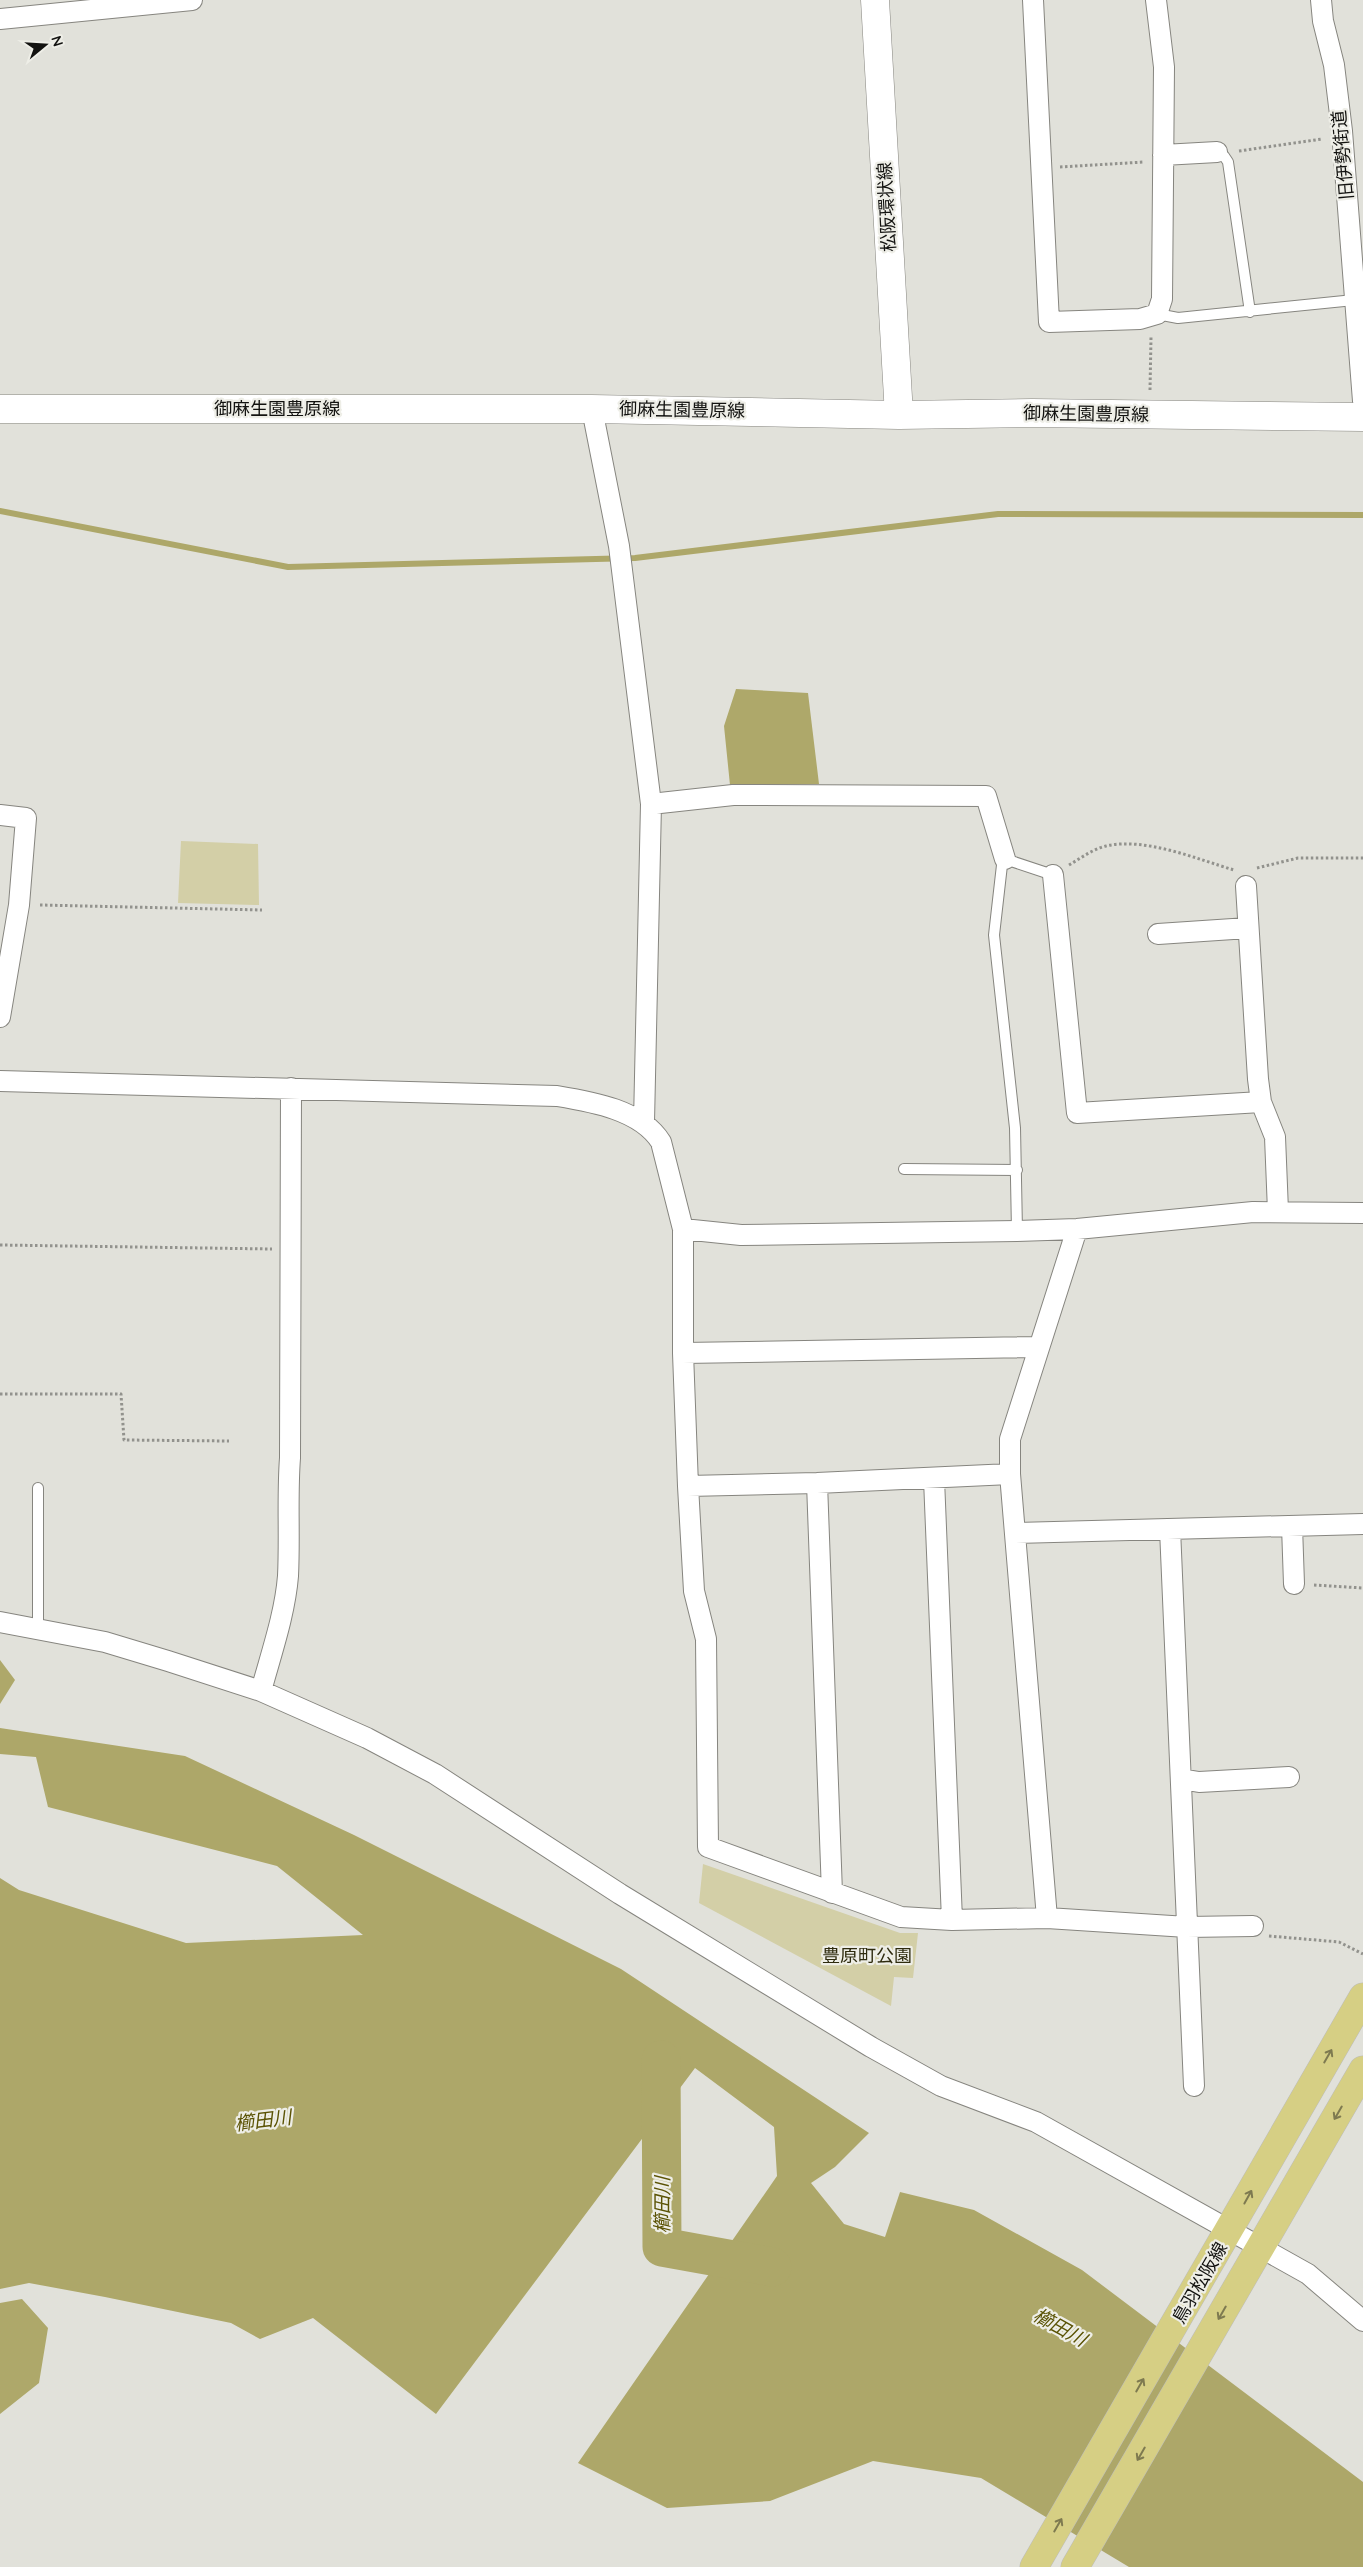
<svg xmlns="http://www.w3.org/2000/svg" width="1363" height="2567" viewBox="0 0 1363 2567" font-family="Quicksand,'Noto Sans JP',sans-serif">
  <rect width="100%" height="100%" fill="#e1e1da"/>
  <path fill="#d3cfa7" d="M 181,841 L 258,844 L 259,905 L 178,903 Z
    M 703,1864 L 900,1933 L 918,1933 L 913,1978 L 894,1977 L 891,2006 L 699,1903 Z"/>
  <path fill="#aea86a" d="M 736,689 L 808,693 L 819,784 L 730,785 L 724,726 Z
    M 0,1660 L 15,1680 L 0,1704 Z
    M 22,2299 L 48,2328 L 39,2383 L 0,2414 L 0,2303 Z"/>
  <path fill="#ada769" d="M 0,1728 L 185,1756 L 354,1835 L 621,1969 L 869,2133 L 835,2167 L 811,2183 L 844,2224 L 885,2237 L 900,2192 L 974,2210 L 1082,2270 L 1363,2482 L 1363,2567 L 1129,2567 L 981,2478 L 873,2461 L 770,2501 L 667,2508 L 578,2463 L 777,2176 L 774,2127 L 695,2068 L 436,2414 L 313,2318 L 260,2339 L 231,2323 L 105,2297 L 29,2283 L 0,2289 L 0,1878 L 19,1890 L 186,1943 L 363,1935 L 277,1866 L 48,1807 L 36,1757 L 0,1754 Z"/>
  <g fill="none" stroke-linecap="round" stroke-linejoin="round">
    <path stroke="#ada769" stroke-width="6" d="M 0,511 L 288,567 L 635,558 L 998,514 L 1363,515"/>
    <path stroke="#ada769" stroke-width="39" d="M 661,2060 L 662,2247 L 772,2267"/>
    <g stroke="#86857f" stroke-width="12">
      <path id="service" d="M 1217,152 L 1224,156 L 1228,162 L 1250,312
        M 1157,314 L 1178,318 L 1354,300
        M 904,1169 L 1017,1170
        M 1017,1231 L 1015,1128 L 994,935 L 1002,865 L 1005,859 L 1053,875
        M 38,1488 L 38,1628"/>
    </g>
    <g stroke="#86857f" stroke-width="22">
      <path id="minor" d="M 1033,0 L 1049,322 L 1140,319 L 1157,314 L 1162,299 L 1164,67 L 1156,0
        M 1321,0 L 1323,21 L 1334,65 L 1342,131 L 1363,401
        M 0,19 L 192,0
        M 1163,155 L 1217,152
        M 592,409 L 619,546 L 651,804 L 644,1122
        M 651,804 L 733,795 L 986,796 L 1005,859
        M 0,815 L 26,818 L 19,905 L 0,1017
        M 1053,875 L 1077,1113 L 1261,1102
        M 1246,886 L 1258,1079 L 1261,1102 L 1275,1137 L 1278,1211
        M 1158,934 L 1248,928
        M 0,1081 L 557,1096 C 593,1102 641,1110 661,1142 L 683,1229 L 683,1353 L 688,1486 L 694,1591 L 706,1639 L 708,1847 L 901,1917 L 952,1920 L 1047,1918 L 1010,1474 L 1010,1439 L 1077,1229
        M 683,1229 L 741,1235 L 1017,1231 L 1077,1229 L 1253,1212 L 1363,1213
        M 683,1353 L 1038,1347
        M 934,1479 L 952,1920
        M 817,1483 L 832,1893
        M 688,1486 L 817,1483 L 1010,1474
        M 1292,1526 L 1294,1584
        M 1170,1529 L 1194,2086
        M 1015,1533 L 1363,1524
        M 0,1622 L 105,1642 L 168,1661 L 261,1691 L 367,1738 L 435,1774 L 620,1894 L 871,2047 L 941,2086 L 1036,2122 L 1308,2274 L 1363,2321
        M 261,1691 C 271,1654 285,1614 288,1576 C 290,1536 287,1497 290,1458 L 291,1088
        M 1181,1779 L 1199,1782 L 1289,1777
        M 1047,1918 L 1187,1927 L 1253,1926"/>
    </g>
    <g stroke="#86857f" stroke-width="29">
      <path id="secondary" d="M 875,0 L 899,415
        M 0,409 L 592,409 L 899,415 L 1032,413 L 1363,417"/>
    </g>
    <g stroke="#bdbdbc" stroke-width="29">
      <path id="primary" d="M 1034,2567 L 1363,1997
        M 1075,2567 L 1363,2070"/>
    </g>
    <path stroke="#92928d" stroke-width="3" stroke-dasharray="2.5 2.5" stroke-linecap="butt" d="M 1239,151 L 1322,139
      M 1060,167 L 1144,162
      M 1150,390 L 1151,337
      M 1069,865 C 1081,858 1093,849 1106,846 C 1145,837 1197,859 1234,870
      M 1257,868 L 1298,858 L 1363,858
      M 40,905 L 262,910
      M 0,1245 L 272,1249
      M 0,1394 L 121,1394 L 124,1440 L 229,1441
      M 1314,1585 L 1363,1588
      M 1269,1936 L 1339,1942 L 1363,1954"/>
    <use href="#service" stroke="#fff" stroke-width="10"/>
    <use href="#minor" stroke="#fff" stroke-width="20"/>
    <use href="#secondary" stroke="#fff" stroke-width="28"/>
    <use href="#primary" stroke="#d6cf84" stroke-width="28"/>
  </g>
  <defs><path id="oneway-shaft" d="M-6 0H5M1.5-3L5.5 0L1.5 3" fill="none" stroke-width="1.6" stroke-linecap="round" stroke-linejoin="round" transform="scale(1.25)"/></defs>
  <g stroke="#7e7a50">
    <use href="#oneway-shaft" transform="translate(1328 2056) rotate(-60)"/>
    <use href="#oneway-shaft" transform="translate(1338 2113) rotate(120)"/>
    <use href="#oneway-shaft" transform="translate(1248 2197) rotate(-61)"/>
    <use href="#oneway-shaft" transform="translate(1222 2313) rotate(120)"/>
    <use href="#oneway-shaft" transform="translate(1140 2385) rotate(-60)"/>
    <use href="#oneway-shaft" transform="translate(1141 2454) rotate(120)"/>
    <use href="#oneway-shaft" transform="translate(1058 2525) rotate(-60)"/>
  </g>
  <g text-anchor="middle" stroke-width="4.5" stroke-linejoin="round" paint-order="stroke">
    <g font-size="18" fill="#121210" stroke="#eeeee7">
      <text transform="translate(1343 155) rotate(-95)" y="6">旧伊勢街道</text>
      <text transform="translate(887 207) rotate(-93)" y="6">松阪環状線</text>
      <text x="277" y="415">御麻生園豊原線</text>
      <text transform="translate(682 410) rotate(1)" y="6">御麻生園豊原線</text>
      <text transform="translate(1086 414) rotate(1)" y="6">御麻生園豊原線</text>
      <text transform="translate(1200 2283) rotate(-60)" y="6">鳥羽松阪線</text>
    </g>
    <g font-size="18" fill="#2e2b0e" stroke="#eeeee7">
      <text x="867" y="1962">豊原町公園</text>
    </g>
    <g font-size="19" font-style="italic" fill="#5b5305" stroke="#eeeee7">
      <text transform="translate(263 2120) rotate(-7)" y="7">櫛田川</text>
      <text transform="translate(662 2205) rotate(-90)" y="7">櫛田川</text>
      <text transform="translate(1060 2327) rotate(29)" y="7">櫛田川</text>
    </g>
  </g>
  <g transform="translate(45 45) rotate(72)" stroke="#eeeee7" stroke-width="4" paint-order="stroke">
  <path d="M0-4L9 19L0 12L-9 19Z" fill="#121210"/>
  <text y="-8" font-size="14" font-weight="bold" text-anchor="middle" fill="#121210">N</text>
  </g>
</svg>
